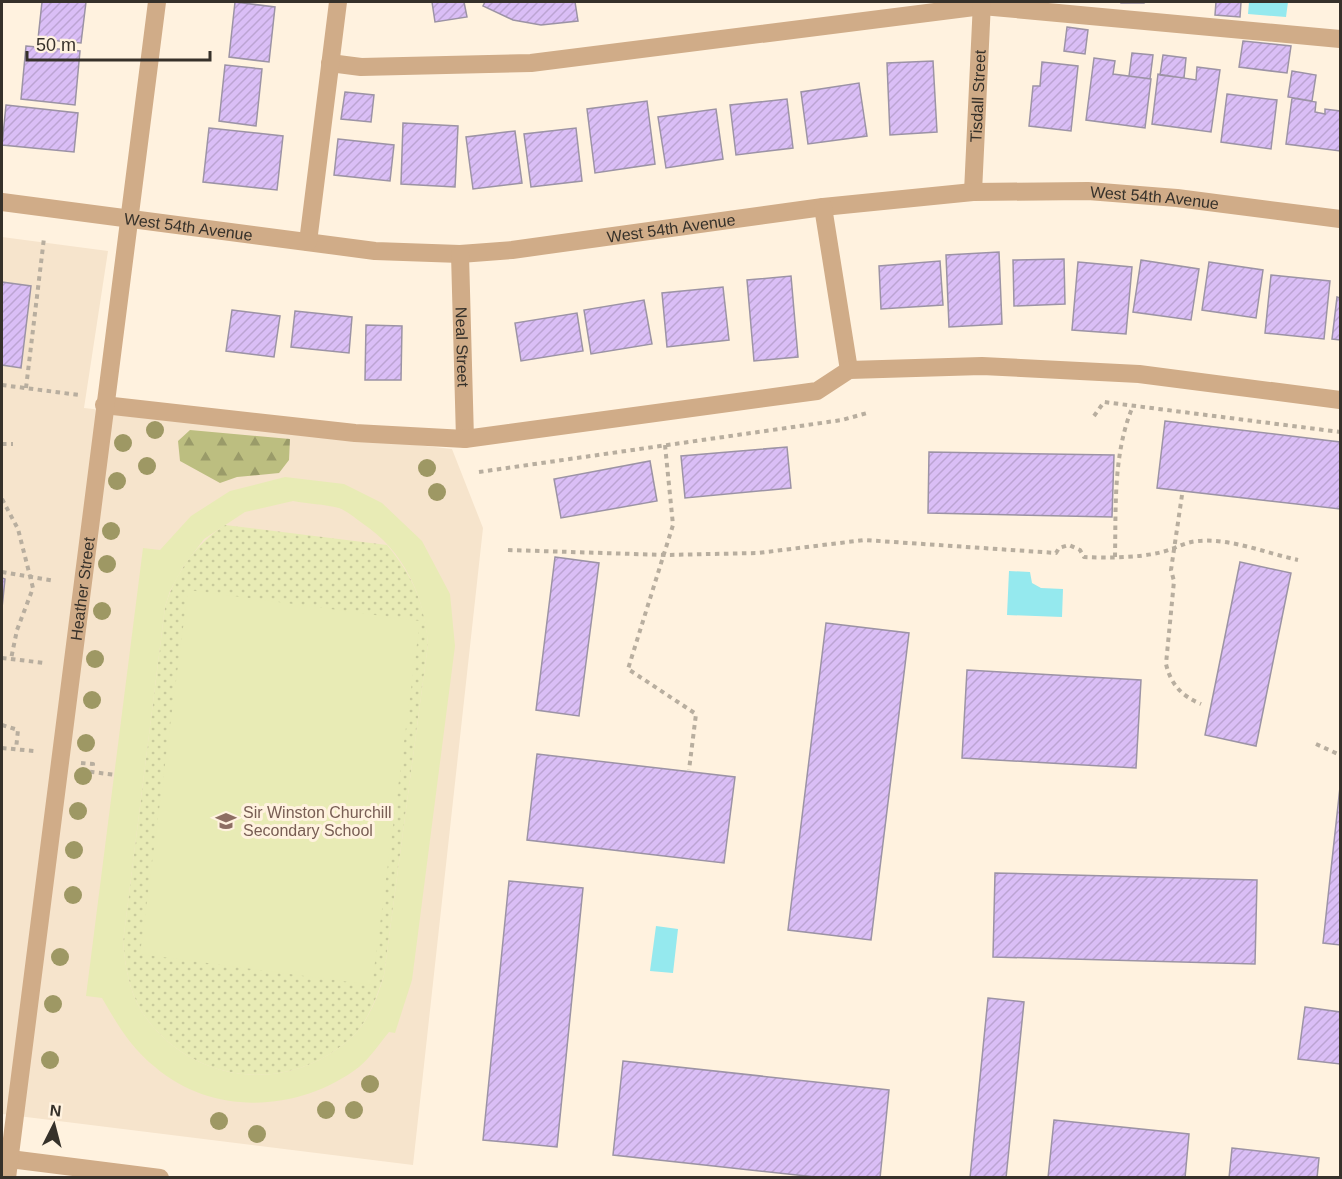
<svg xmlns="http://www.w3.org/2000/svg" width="1342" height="1179" viewBox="0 0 1342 1179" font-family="Arial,sans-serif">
  <defs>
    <pattern id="grass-dots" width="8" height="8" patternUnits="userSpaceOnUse" patternTransform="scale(1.5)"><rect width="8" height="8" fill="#e8ebb5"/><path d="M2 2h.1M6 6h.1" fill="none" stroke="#c8ca9c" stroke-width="1.8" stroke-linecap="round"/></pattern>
    <pattern id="forest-firs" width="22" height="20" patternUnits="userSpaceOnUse" patternTransform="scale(1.5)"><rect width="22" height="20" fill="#bcbe80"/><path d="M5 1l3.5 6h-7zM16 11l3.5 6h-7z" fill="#9a9b69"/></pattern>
    <pattern id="building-hatch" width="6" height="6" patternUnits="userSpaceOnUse" patternTransform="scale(1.5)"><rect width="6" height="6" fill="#dabef6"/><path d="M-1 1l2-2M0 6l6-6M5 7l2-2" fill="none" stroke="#bca4d3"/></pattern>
  </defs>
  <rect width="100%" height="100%" fill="#fff2df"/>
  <path fill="#f6e4cc" d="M 2,237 L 108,251 L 84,408 L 452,449 L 483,528 L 413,1165 L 2,1114 Z"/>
  <path fill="url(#grass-dots)" d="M 225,525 L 387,545 C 413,576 425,604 428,644 L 384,975 C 377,996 369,1020 353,1036 C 290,1096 190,1085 142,1012 C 129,991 125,965 123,942 L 165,607 C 175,573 195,545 225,525 Z"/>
  <path fill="url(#forest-firs)" d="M 190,430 L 290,439 L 289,460 L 279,473 L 237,477 L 220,483 L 180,461 L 178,441 Z"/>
  <path fill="#e8ebb5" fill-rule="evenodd" d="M 285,477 L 344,484 L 382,503 L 422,541 L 450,594 L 455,646 L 412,980 L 395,1033 L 389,1032 C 380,1043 370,1058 359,1067 C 300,1112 213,1117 155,1067 C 131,1048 117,1024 102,998 L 86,996 L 143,548 L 160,550 L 191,516 L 230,491 ZM 293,501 C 308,504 324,504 339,508 C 347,511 355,518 362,523 C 404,551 424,595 428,644 L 384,975 C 378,996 369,1020 353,1036 C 290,1096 190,1085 142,1012 C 129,991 125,965 123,942 L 165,607 L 170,591 L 183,567 L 204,539 L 245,512 Z
    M 188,590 L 420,621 L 372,985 L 140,954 Z"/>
  <path fill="#95e9ee" d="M 1249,2 L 1288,2 L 1286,17 L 1248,14 Z
    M 1009,571 L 1030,572 L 1032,583 L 1041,588 L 1063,589 L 1062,617 L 1007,615 Z
    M 656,926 L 678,929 L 673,973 L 650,971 Z"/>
  <path fill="url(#building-hatch)" stroke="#9c93a5" stroke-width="1.5" d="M 42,2 L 86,2 L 81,43 L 38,39 Z
    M 235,2 L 275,7 L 269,62 L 229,57 Z
    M 432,2 L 464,2 L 467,17 L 435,22 Z
    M 485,2 L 575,2 L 578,21 L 541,25 L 513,20 L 483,6 Z
    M 1121,2 L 1144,2 L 1144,3 L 1121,3 Z
    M 1216,2 L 1241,2 L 1240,17 L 1215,15 Z
    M 1067,27 L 1088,30 L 1085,54 L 1064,51 Z
    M 1243,41 L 1291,46 L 1287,73 L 1239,67 Z
    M 26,46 L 80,51 L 75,105 L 21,99 Z
    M 1132,53 L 1153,55 L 1150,79 L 1129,76 Z
    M 1163,55 L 1186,58 L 1184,78 L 1160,75 Z
    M 1094,58 L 1115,61 L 1113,74 L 1151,79 L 1145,128 L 1086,120 Z
    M 933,61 L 937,132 L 890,135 L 887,63 Z
    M 1042,62 L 1078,66 L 1071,131 L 1029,126 L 1033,86 L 1040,86 Z
    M 225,65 L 262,69 L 256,126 L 219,121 Z
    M 1197,67 L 1220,70 L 1211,132 L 1152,124 L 1158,74 L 1196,80 Z
    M 1292,71 L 1316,75 L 1312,101 L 1288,97 Z
    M 859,83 L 867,136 L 808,144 L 801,92 Z
    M 345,92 L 374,95 L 371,122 L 341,119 Z
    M 1227,94 L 1277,100 L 1271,149 L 1221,142 Z
    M 1292,98 L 1316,102 L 1315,112 L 1325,114 L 1325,109 L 1340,111 L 1340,151 L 1286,144 Z
    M 787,99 L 793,148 L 736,155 L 730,105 Z
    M 647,101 L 655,164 L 595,173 L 587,109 Z
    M 6,105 L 78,113 L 74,152 L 2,145 Z
    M 716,109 L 723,159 L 666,168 L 658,117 Z
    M 403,123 L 458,126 L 455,187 L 401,184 Z
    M 209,128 L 283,136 L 277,190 L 203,182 Z
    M 576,128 L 582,181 L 531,187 L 524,134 Z
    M 515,131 L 522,183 L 473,189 L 466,137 Z
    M 338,139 L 394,145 L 390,181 L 334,175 Z
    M 999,252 L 1002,324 L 949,327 L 946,255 Z
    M 1064,259 L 1065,304 L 1014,306 L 1013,260 Z
    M 1141,260 L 1199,269 L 1191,320 L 1133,312 Z
    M 940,261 L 943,305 L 881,309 L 879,266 Z
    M 1078,262 L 1132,267 L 1126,334 L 1072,330 Z
    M 1209,262 L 1263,270 L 1256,318 L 1202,310 Z
    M 1271,275 L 1330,281 L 1324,339 L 1265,333 Z
    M 791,276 L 798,357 L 754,361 L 747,280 Z
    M 2,282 L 31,286 L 21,368 L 2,365 Z
    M 723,287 L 729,340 L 667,347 L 662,293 Z
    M 1337,297 L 1340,298 L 1340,340 L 1332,339 Z
    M 644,300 L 652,344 L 591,354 L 584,310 Z
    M 232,310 L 280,316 L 274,357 L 226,351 Z
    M 295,311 L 352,317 L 349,353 L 291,347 Z
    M 577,313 L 583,351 L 521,361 L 515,323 Z
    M 366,325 L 402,326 L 401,380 L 365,380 Z
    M 1165,421 L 1340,442 L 1340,509 L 1157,488 Z
    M 787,447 L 791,488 L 685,498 L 681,456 Z
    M 929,452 L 1114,455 L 1112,517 L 928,513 Z
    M 650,461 L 657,501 L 561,518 L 554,479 Z
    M 555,557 L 599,563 L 579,716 L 536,710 Z
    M 1240,562 L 1291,573 L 1256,746 L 1205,735 Z
    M 2,578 L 5,579 L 2,608 Z
    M 826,623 L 909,633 L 871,940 L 788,930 Z
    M 967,670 L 1141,680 L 1136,768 L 962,758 Z
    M 537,754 L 735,777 L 724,863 L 527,840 Z
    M 1340,787 L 1340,945 L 1323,943 Z
    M 995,873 L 1257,880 L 1255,964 L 993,957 Z
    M 509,881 L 583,888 L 557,1147 L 483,1140 Z
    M 988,998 L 1024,1002 L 1006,1178 L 970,1178 Z
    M 1305,1007 L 1340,1012 L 1340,1064 L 1298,1059 Z
    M 623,1061 L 889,1090 L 880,1178 L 825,1178 L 613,1155 Z
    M 1054,1120 L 1189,1134 L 1185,1178 L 1048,1178 Z
    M 1232,1148 L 1319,1158 L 1317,1178 L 1229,1178 Z"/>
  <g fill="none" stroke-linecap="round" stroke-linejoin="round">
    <path stroke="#b8ae9f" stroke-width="4" stroke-dasharray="4.5 4.5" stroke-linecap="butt" d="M 2,385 L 79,395
      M 26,388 L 44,238
      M 1094,416 L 1104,402 L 1340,432
      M 2,444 L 13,444
      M 665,445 L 673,525 L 628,669 L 696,714 L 689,770
      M 479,472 L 842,420 L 867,413
      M 1182,495 L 1171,570 L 1174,581 L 1166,664 C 1171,685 1182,696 1201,704
      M 2,499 L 18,529 L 33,588 L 17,630 L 11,659
      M 508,550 L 665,555 L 758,553 L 864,540 L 1056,553 L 1059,548 L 1069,545 L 1080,550 L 1084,557 C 1107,558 1139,558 1162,552 C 1175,549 1184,542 1198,541 C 1230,538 1266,553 1298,560
      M 1115,557 C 1116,506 1113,453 1133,406
      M 2,572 L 55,581
      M 2,658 L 45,663
      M 2,725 L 18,730 L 16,749
      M 1316,744 L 1340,755
      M 2,748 L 34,751
      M 81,763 L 93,764 L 92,772 L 116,775"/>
    <g stroke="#d0ac88" stroke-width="18">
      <path d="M 330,63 L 361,67 L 531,63 L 982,6 L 1340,39"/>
      <path id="s1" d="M 973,192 L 982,2"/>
      <path id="s2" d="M 2,202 L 375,251 L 460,254 L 512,250 L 823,207 L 973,192 L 1088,191 L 1177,198 L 1340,219"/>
      <path d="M 823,207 L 849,370"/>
      <path d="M 308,242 L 338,2"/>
      <path id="s3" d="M 460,254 L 465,439"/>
      <path d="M 104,405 L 355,433 L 465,439 L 817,391 L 849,370 L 982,366 L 1139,374 L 1340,400"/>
      <path d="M 2,1158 L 160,1178"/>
      <path id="s4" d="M 7,1178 L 157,2"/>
    </g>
  </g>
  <g fill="#9e9864">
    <circle cx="155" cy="430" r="9"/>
    <circle cx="123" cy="443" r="9"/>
    <circle cx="147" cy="466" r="9"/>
    <circle cx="427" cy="468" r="9"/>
    <circle cx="117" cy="481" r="9"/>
    <circle cx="437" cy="492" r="9"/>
    <circle cx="111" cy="531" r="9"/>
    <circle cx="107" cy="564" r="9"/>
    <circle cx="102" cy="611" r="9"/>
    <circle cx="95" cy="659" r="9"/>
    <circle cx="92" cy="700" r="9"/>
    <circle cx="86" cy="743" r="9"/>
    <circle cx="83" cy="776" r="9"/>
    <circle cx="78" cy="811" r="9"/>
    <circle cx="74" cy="850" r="9"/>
    <circle cx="73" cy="895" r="9"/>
    <circle cx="60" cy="957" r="9"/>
    <circle cx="53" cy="1004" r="9"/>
    <circle cx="50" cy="1060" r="9"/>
    <circle cx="370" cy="1084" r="9"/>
    <circle cx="326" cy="1110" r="9"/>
    <circle cx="354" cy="1110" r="9"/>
    <circle cx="219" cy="1121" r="9"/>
    <circle cx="257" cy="1134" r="9"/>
  </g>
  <defs>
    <g id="school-bare" transform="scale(1.62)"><path d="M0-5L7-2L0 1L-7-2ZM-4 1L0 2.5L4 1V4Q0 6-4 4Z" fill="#8d6e63" stroke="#fff2df" stroke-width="2.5" paint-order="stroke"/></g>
  </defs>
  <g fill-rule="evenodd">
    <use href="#school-bare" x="226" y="821"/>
  </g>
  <g text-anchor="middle" stroke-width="6" stroke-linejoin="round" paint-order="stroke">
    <g font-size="16" fill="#36312a" stroke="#fff2df">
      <text dy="6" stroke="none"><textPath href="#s1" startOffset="96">Tisdall Street</textPath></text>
      <text dy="6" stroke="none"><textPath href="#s2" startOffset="1160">West 54th Avenue</textPath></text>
      <text dy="6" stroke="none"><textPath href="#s2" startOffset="188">West 54th Avenue</textPath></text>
      <text dy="6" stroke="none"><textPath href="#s2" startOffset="674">West 54th Avenue</textPath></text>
      <text dy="6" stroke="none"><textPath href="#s3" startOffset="93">Neal Street</textPath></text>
      <text dy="6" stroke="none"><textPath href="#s4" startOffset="594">Heather Street</textPath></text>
    </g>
    <g font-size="16" fill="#785e54" stroke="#fff2df" text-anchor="start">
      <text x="243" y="818">Sir Winston Churchill<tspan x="243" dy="18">Secondary School</tspan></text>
    </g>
  </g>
  <rect width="1342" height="1179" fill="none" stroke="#36312a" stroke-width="6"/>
  <g transform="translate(54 1125) rotate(6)" stroke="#fff2df" stroke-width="4.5" paint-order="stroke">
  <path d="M0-4.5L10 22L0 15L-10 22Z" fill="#36312a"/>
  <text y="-9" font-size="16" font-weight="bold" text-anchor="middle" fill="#36312a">N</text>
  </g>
  <path d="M27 51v9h183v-9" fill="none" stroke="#36312a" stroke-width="3"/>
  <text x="36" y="51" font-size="18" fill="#36312a" stroke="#fff2df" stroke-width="4.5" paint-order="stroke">50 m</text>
</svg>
